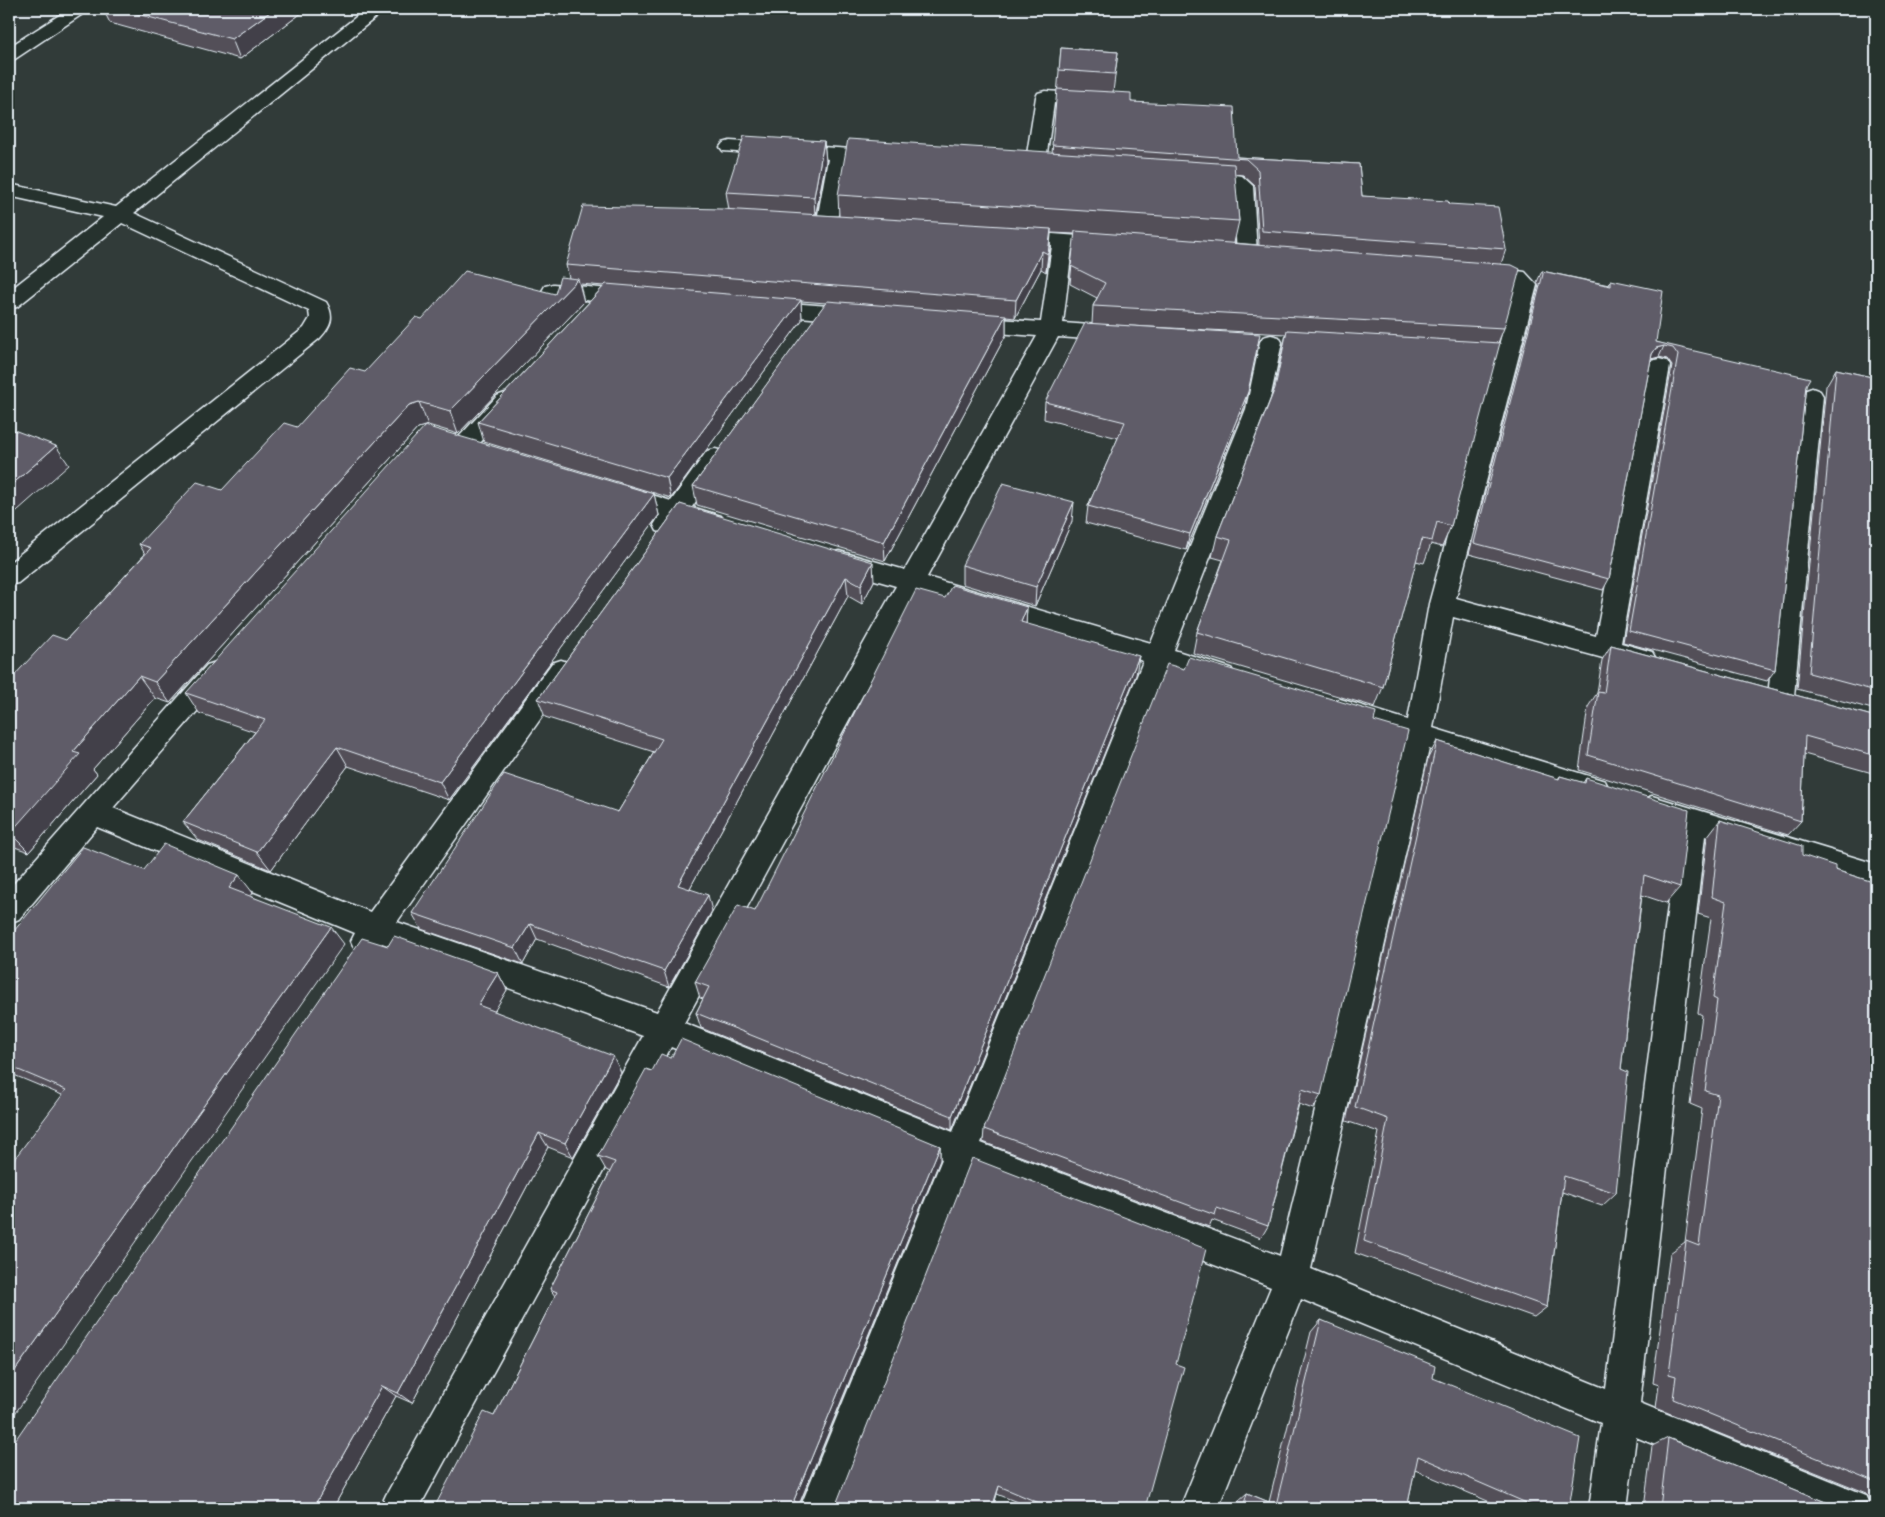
<svg xmlns="http://www.w3.org/2000/svg" width="1885" height="1517" viewBox="0 0 1885 1517" font-family="'Comic Neue',sans-serif">
  <rect width="100%" height="100%" fill="#313b39"/>
  <filter id="ink" filterUnits="userSpaceOnUse"><feTurbulence type="fractalNoise" baseFrequency=".02" numOctaves="2"/><feDisplacementMap in="SourceGraphic" scale="10" xChannelSelector="R" yChannelSelector="G"/><feConvolveMatrix kernelMatrix="1 2 1 2 8 2 1 2 1" color-interpolation-filters="sRGB"/></filter>
  <g filter="url(#ink)">
    <g fill="none" stroke-linecap="round" stroke-linejoin="round">
      <g stroke="#e8f1f8" stroke-width="3">
        <path id="lane" d="M 69,9 L 90,9 L 15,59 L 9,60 L 9,47 Z
          M 366,9 L 386,9 L 134,213 L 326,302 C 335,317 331,326 320,338 L 18,583 L 9,585 L 9,563 L 304,328 L 310,318 L 309,311 L 122,223 L 17,307 L 9,309 L 9,291 L 103,217 L 9,196 L 9,184 L 116,207 Z"/>
      </g>
      <g stroke="#e8f1f8" stroke-width="3">
        <path id="street" d="M 1045,91 L 1093,94 L 1100,96 L 1102,100 L 1100,104 L 1093,106 L 1054,103 L 1045,167 L 1042,171 L 1028,171 L 1025,167 L 1036,97 L 1038,93 Z
          M 730,141 L 883,151 L 890,153 L 893,157 L 890,161 L 883,163 L 848,161 L 836,226 L 833,230 L 826,232 L 819,230 L 816,226 L 828,159 L 723,151 L 720,147 L 723,143 Z
          M 1198,170 L 1242,176 L 1253,186 L 1257,254 L 1254,259 L 1247,260 L 1240,259 L 1237,254 L 1233,188 L 1230,185 L 1191,180 L 1188,176 L 1191,172 Z
          M 1013,231 L 1119,239 L 1122,244 L 1119,249 L 1112,250 L 1072,248 L 1063,323 L 1117,327 L 1125,329 L 1128,334 L 1125,339 L 1117,341 L 1058,337 L 927,577 L 1151,643 L 1246,409 L 1260,342 L 1263,337 L 1271,335 L 1279,337 L 1282,342 L 1268,409 L 1174,650 L 1231,668 L 1235,675 L 1231,682 L 1222,685 L 1167,669 L 981,1143 L 1280,1256 L 1404,741 L 1331,718 L 1327,710 L 1331,702 L 1340,699 L 1408,720 L 1429,604 L 1515,286 L 1512,283 L 1474,278 L 1470,273 L 1474,268 L 1481,266 L 1525,272 L 1537,285 L 1456,598 L 1596,636 L 1648,366 L 1651,361 L 1659,359 L 1667,361 L 1670,366 L 1621,643 L 1652,652 L 1656,659 L 1652,666 L 1643,669 L 1453,617 L 1433,728 L 1605,781 L 1609,789 L 1605,797 L 1595,801 L 1429,749 L 1311,1269 L 1606,1389 L 1678,828 L 1642,816 L 1638,808 L 1642,800 L 1652,796 L 1876,864 L 1876,889 L 1705,836 L 1640,1403 L 1866,1495 L 1872,1508 L 1808,1508 L 1636,1437 L 1627,1508 L 1589,1508 L 1601,1423 L 1301,1299 L 1218,1508 L 1180,1508 L 1271,1287 L 970,1170 L 838,1508 L 800,1508 L 942,1159 L 671,1047 L 419,1508 L 380,1508 L 386,1495 L 643,1036 L 382,943 L 377,950 L 366,954 L 355,950 L 351,941 L 355,933 L 97,827 L 19,919 L 9,923 L 9,889 L 207,665 L 216,662 L 225,665 L 229,672 L 225,679 L 113,808 L 370,912 L 552,663 L 561,660 L 570,663 L 574,670 L 570,677 L 397,922 L 657,1012 L 896,586 L 830,567 L 827,560 L 830,553 L 839,551 L 905,570 L 1037,336 L 968,331 L 960,329 L 957,324 L 960,319 L 968,317 L 1041,322 L 1052,246 L 1006,241 L 1003,237 L 1006,233 ZM 918,593 L 1143,661 L 953,1132 L 684,1023 Z
          M 553,284 L 634,291 L 642,293 L 645,298 L 642,303 L 634,305 L 545,296 L 542,291 L 545,286 Z
          M 764,301 L 855,308 L 863,310 L 866,315 L 863,320 L 855,322 L 756,313 L 753,308 L 756,303 Z
          M 1812,388 L 1820,391 L 1823,396 L 1794,696 L 1790,703 L 1781,707 L 1772,703 L 1768,696 L 1801,396 L 1804,391 Z
          M 505,393 L 513,396 L 516,401 L 513,406 L 472,452 L 464,454 L 456,452 L 452,446 L 456,440 L 497,396 Z
          M 715,449 L 723,451 L 727,457 L 692,507 L 721,516 L 724,522 L 721,528 L 712,531 L 682,521 C 674,532 670,535 657,531 L 654,525 L 660,515 L 613,500 L 609,494 L 613,488 L 621,485 L 671,501 L 707,451 Z"/>
      </g>
      <use href="#lane" fill="#26332d" fill-rule="evenodd"/>
      <use href="#street" fill="#26332d" fill-rule="evenodd"/>
    </g>
    <path fill="#524f59" stroke="#e8f1f8" fill-rule="evenodd" d="M 103,9 L 307,9 L 240,59 L 110,23 Z
      M 1061,48 L 1118,52 L 1113,92 L 1237,157 L 1359,164 L 1362,196 L 1449,204 L 1506,249 L 1501,264 L 1504,328 L 1498,343 L 1451,526 L 1442,547 L 1431,544 L 1424,563 L 1416,561 L 1383,687 L 1375,707 L 1193,653 L 1197,632 L 1223,560 L 1212,557 L 1217,536 L 1273,392 L 1286,334 L 1092,324 L 1093,306 L 1097,298 L 1070,284 L 1075,234 L 1051,233 L 1050,248 L 1046,272 L 1041,269 L 1015,318 L 1006,317 L 1006,335 L 885,561 L 697,505 L 693,486 L 826,303 L 801,301 L 802,320 L 671,498 L 484,442 L 478,422 L 604,286 L 580,284 L 584,302 L 458,434 L 428,425 L 418,428 L 170,703 L 155,698 L 93,769 L 97,774 L 29,852 L 9,845 L 9,681 L 66,640 L 145,554 L 139,544 L 222,490 L 297,427 L 365,372 L 422,319 L 555,294 L 569,278 L 566,265 L 729,210 L 726,192 L 824,141 L 826,161 L 816,215 L 839,216 L 838,195 L 1052,153 ZM 1234,174 L 1243,175 L 1255,186 L 1259,245 L 1234,243 L 1239,221 Z
      M 1542,271 L 1609,285 L 1611,280 L 1656,342 L 1806,385 L 1775,670 L 1767,681 L 1623,642 L 1672,366 L 1667,359 L 1659,357 L 1651,359 L 1609,579 L 1603,590 L 1469,554 L 1539,285 L 1537,282 Z
      M 1836,369 L 1876,378 L 1876,710 L 1797,689 L 1826,386 Z
      M 1045,402 L 1244,408 L 1186,550 L 1086,523 L 1088,506 L 1118,438 L 1044,419 Z
      M 654,494 L 659,515 L 449,800 L 348,766 L 271,870 L 198,840 L 183,822 L 255,732 L 199,713 L 186,693 Z
      M 680,504 L 874,581 L 862,604 L 848,596 L 690,888 L 712,911 L 669,987 L 537,939 L 523,964 L 421,929 L 412,913 L 618,812 L 654,752 L 545,717 L 538,699 Z
      M 1072,521 L 1035,606 L 962,584 L 962,565 Z
      M 945,598 L 1027,607 L 1026,624 L 1136,675 L 952,1130 L 701,1028 L 696,1013 L 703,999 L 700,998 L 695,982 L 755,911 Z
      M 1611,645 L 1876,717 L 1876,774 L 1804,754 L 1801,821 L 1788,835 L 1579,770 L 1588,707 L 1597,693 L 1602,660 Z
      M 1184,669 L 1374,721 L 1321,1095 L 1313,1109 L 1299,1104 L 1268,1226 L 1261,1238 L 1212,1220 L 1209,1227 L 983,1142 L 984,1129 Z
      M 1437,741 L 1558,779 L 1560,776 L 1583,783 L 1586,778 L 1680,887 L 1666,903 L 1642,895 L 1621,1069 L 1616,1193 L 1602,1206 L 1562,1192 L 1547,1307 L 1534,1317 L 1355,1253 L 1379,1132 L 1346,1121 L 1428,758 Z
      M 1720,820 L 1835,870 L 1876,883 L 1876,1508 L 1644,1508 L 1652,1446 L 1668,1438 L 1828,1503 L 1871,1503 L 1867,1493 L 1656,1408 L 1659,1385 L 1653,1383 L 1670,1253 L 1685,1242 L 1702,1109 L 1690,1104 L 1702,1015 L 1698,1013 L 1711,918 L 1698,914 L 1707,837 Z
      M 144,870 L 253,893 L 251,896 L 344,944 L 62,1095 L 9,1073 L 9,937 Z
      M 388,946 L 498,973 L 507,990 L 494,1011 L 621,1072 L 573,1157 L 548,1147 L 412,1403 L 396,1396 L 333,1508 Z
      M 671,1058 L 940,1146 L 940,1160 L 800,1503 L 837,1502 L 1176,1364 L 1145,1508 L 1032,1508 L 997,1494 L 993,1508 L 434,1508 L 494,1416 L 555,1296 L 550,1289 L 610,1172 L 606,1170 L 598,1156 L 652,1071 Z
      M 1321,1320 L 1433,1378 L 1569,1508 L 1504,1508 L 1415,1470 L 1407,1508 L 1236,1508 L 1238,1501 L 1247,1493 L 1269,1502 L 1311,1332 Z"/>
    <path fill="#424048" stroke="#e8f1f8" d="M 274,9 L 307,9 L 240,59 L 232,39 Z
      M 824,141 L 826,161 L 815,217 L 814,197 Z
      M 1051,229 L 1050,248 L 1046,272 L 1048,254 Z
      M 1042,251 L 1041,269 L 1015,318 L 1016,300 Z
      M 578,279 L 584,302 L 458,434 L 450,411 Z
      M 801,300 L 802,320 L 671,498 L 667,478 Z
      M 1006,315 L 1006,335 L 885,561 L 884,542 Z
      M 1664,346 L 1659,357 L 1651,359 L 1652,354 L 1656,348 Z
      M 1248,392 L 1244,408 L 1186,550 L 1190,534 Z
      M 419,402 L 428,425 L 418,428 L 170,703 L 155,682 L 409,405 Z
      M 56,446 L 69,465 L 9,518 L 9,487 Z
      M 654,494 L 659,515 L 449,800 L 440,782 Z
      M 1074,502 L 1072,521 L 1035,606 L 1036,587 Z
      M 873,562 L 874,581 L 862,604 L 861,585 Z
      M 846,577 L 848,596 L 683,901 L 678,885 Z
      M 1027,607 L 1026,626 L 1021,622 Z
      M 1139,656 L 1136,675 L 952,1130 L 952,1116 Z
      M 139,676 L 155,698 L 93,769 L 97,774 L 29,852 L 10,833 L 73,752 Z
      M 337,747 L 348,766 L 271,870 L 257,852 Z
      M 239,875 L 253,893 L 244,906 L 229,888 Z
      M 708,895 L 712,911 L 669,987 L 664,971 Z
      M 530,924 L 537,939 L 523,964 L 515,948 Z
      M 331,927 L 344,944 L 9,1422 L 9,1379 Z
      M 498,973 L 507,990 L 488,1022 L 478,1005 Z
      M 613,1056 L 621,1072 L 573,1157 L 565,1143 Z
      M 539,1133 L 548,1147 L 412,1403 L 398,1393 Z
      M 940,1146 L 940,1160 L 798,1507 L 794,1500 Z
      M 382,1386 L 396,1396 L 333,1508 L 313,1508 Z
      M 999,1486 L 993,1508 L 992,1508 Z"/>
    <path fill="#5f5c67" stroke="#e8f1f8" d="M 118,9 L 274,9 L 232,39 Z
      M 1061,48 L 1118,52 L 1115,74 L 1059,70 Z
      M 1057,89 L 1131,93 L 1131,102 L 1234,107 L 1237,157 L 1359,164 L 1362,196 L 1448,201 L 1449,204 L 1498,207 L 1506,249 L 1262,231 L 1258,170 L 1246,159 L 1052,145 Z
      M 744,136 L 824,141 L 814,197 L 726,192 Z
      M 848,139 L 1234,164 L 1239,221 L 838,195 Z
      M 583,206 L 722,209 L 1051,229 L 1048,254 L 1042,251 L 1016,300 L 566,265 Z
      M 1075,231 L 1512,265 L 1520,269 L 1504,328 L 1093,306 L 1105,283 L 1071,266 Z
      M 465,271 L 555,294 L 560,277 L 578,279 L 450,411 L 419,402 L 409,405 L 155,682 L 139,676 L 73,752 L 80,754 L 10,833 L 9,832 L 9,681 L 52,635 L 66,640 L 151,548 L 139,544 L 197,482 L 222,490 L 284,423 L 297,427 L 350,368 L 365,372 L 416,317 L 422,319 Z
      M 1542,271 L 1611,286 L 1611,280 L 1663,291 L 1656,342 L 1810,378 L 1806,385 L 1775,670 L 1629,631 L 1678,355 L 1673,348 L 1664,346 L 1656,348 L 1652,354 L 1609,579 L 1474,543 L 1543,274 Z
      M 606,284 L 801,300 L 667,478 L 478,422 Z
      M 827,301 L 1006,315 L 884,542 L 693,486 Z
      M 1085,323 L 1260,334 L 1248,392 L 1190,534 L 1088,506 L 1125,422 L 1045,402 Z
      M 1287,330 L 1500,343 L 1451,526 L 1437,522 L 1432,541 L 1422,539 L 1383,687 L 1197,632 L 1231,540 L 1217,536 L 1275,388 Z
      M 1836,369 L 1876,378 L 1876,691 L 1809,673 Z
      M 425,426 L 654,494 L 440,782 L 337,747 L 257,852 L 183,822 L 265,720 L 186,693 Z
      M 14,430 L 56,446 L 9,487 L 9,434 Z
      M 1003,483 L 1074,502 L 1036,587 L 962,565 Z
      M 680,504 L 873,562 L 861,585 L 846,577 L 678,885 L 708,895 L 664,971 L 530,924 L 515,948 L 412,913 L 504,774 L 618,812 L 662,739 L 538,699 Z
      M 952,585 L 1027,607 L 1021,622 L 1139,656 L 952,1116 L 696,1013 L 709,987 L 695,982 L 738,905 L 755,911 L 916,590 L 945,598 Z
      M 1611,645 L 1876,717 L 1876,756 L 1805,736 L 1801,821 L 1588,755 L 1598,692 L 1604,693 Z
      M 1189,657 L 1376,712 L 1374,721 L 1408,731 L 1321,1095 L 1302,1089 L 1268,1226 L 1217,1208 L 1215,1215 L 984,1129 L 1167,664 L 1184,669 Z
      M 1437,741 L 1559,779 L 1560,776 L 1585,783 L 1586,778 L 1689,810 L 1680,887 L 1644,875 L 1621,1069 L 1628,1072 L 1616,1193 L 1564,1176 L 1547,1307 L 1364,1241 L 1388,1119 L 1355,1107 Z
      M 1720,820 L 1802,846 L 1802,855 L 1835,866 L 1835,870 L 1876,883 L 1876,1482 L 1673,1399 L 1676,1376 L 1669,1374 L 1686,1241 L 1699,1246 L 1718,1095 L 1705,1091 L 1717,1000 L 1713,998 L 1726,902 L 1712,897 Z
      M 164,844 L 239,875 L 229,888 L 331,927 L 9,1379 L 9,1166 L 66,1090 L 9,1066 L 9,937 L 83,847 L 144,870 Z
      M 394,936 L 498,973 L 478,1005 L 613,1056 L 565,1143 L 539,1133 L 398,1393 L 382,1386 L 313,1508 L 9,1508 L 9,1449 L 362,938 L 388,946 Z
      M 681,1039 L 940,1146 L 794,1500 L 796,1503 L 837,1502 L 972,1158 L 1206,1249 L 1176,1364 L 1184,1367 L 1145,1508 L 1051,1508 L 999,1486 L 992,1508 L 434,1508 L 484,1412 L 494,1416 L 557,1292 L 550,1289 L 615,1162 L 598,1156 L 646,1069 L 652,1071 L 661,1054 L 671,1058 Z
      M 1321,1320 L 1435,1366 L 1433,1378 L 1580,1438 L 1569,1508 L 1538,1508 L 1418,1456 L 1407,1508 L 1243,1508 L 1247,1493 L 1276,1505 Z
      M 1668,1438 L 1828,1503 L 1876,1502 L 1876,1508 L 1660,1508 Z"/>
  </g>
  <rect width="1885" height="1517" fill="none" stroke="#26332d" stroke-width="30"/>
  <rect x="15" y="15" width="1855" height="1487" fill="none" stroke="#e8f1f8" stroke-width="2" filter="url(#ink)"/>
</svg>
